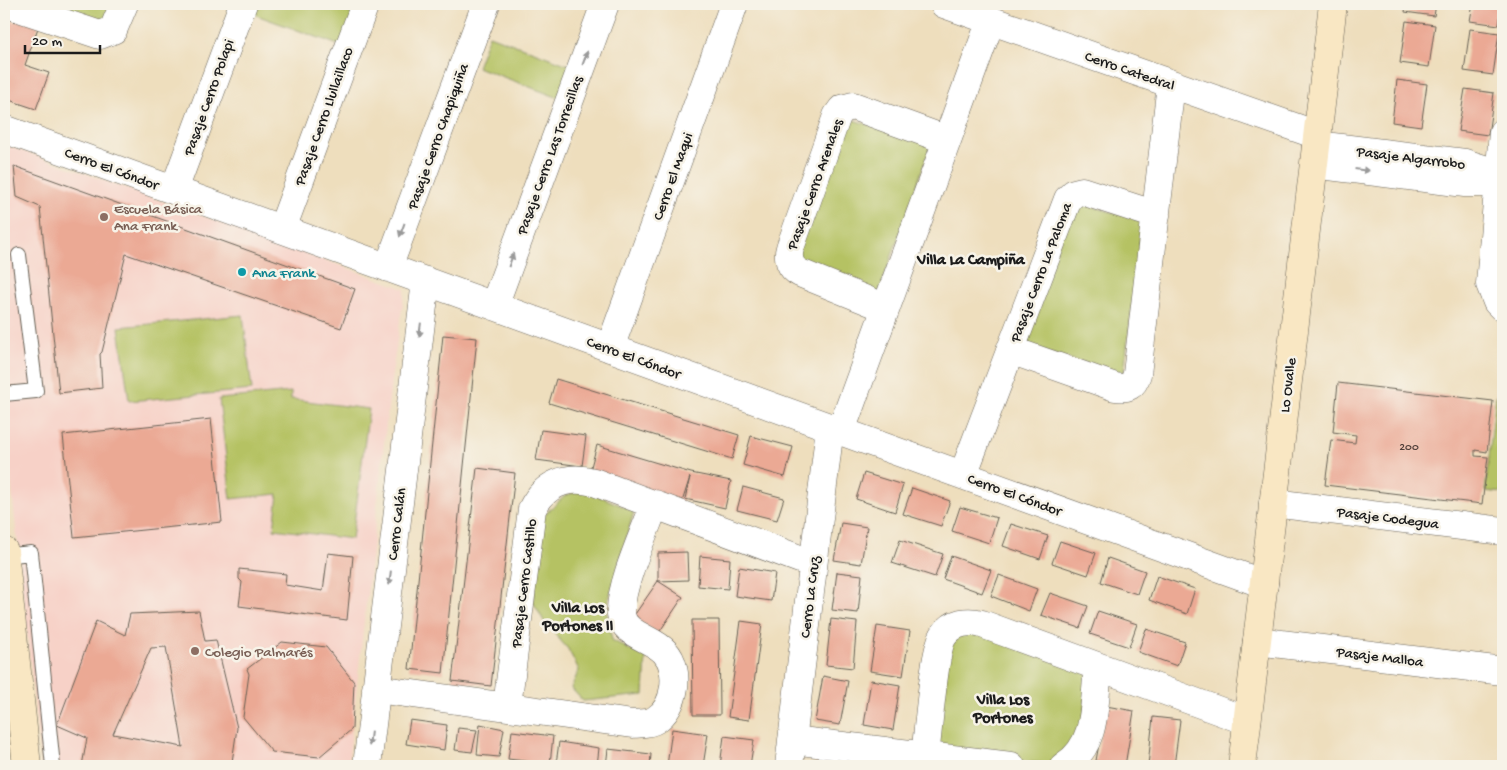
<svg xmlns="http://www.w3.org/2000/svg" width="1507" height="770" viewBox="0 0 1507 770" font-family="'Gochi Hand',sans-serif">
  <rect width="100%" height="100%" fill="#f7f3e8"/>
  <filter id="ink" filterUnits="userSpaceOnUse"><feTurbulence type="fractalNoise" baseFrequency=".02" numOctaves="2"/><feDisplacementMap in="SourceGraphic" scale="10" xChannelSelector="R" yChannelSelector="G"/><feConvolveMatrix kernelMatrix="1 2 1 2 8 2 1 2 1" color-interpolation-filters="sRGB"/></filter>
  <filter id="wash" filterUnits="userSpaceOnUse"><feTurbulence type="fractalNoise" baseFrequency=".0096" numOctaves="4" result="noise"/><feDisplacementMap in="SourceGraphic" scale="20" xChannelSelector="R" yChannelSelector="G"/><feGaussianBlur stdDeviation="1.12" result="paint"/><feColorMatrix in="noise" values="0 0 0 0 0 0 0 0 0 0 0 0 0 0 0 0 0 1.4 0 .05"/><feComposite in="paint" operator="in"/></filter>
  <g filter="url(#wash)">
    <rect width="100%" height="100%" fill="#eedebd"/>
    <path fill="#f7d1c7" d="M 4,144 L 405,289 L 391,381 L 348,766 L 41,766 L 4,415 Z"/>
    <path fill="#b5c264" stroke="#686f40" d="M 29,4 L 116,4 L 101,26 Z
      M 251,4 L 326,4 L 353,14 L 341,46 L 248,12 Z
      M 489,35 L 571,66 L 559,98 L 477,67 Z
      M 847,118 L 931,144 L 879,293 L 803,267 L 795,254 Z
      M 1074,201 L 1142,221 L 1124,372 L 1121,373 L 1030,348 L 1025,333 Z
      M 243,315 L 252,390 L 129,401 L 119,327 Z
      M 291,392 L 291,399 L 369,409 L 352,539 L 274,529 L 278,494 L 231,499 L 219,399 Z
      M 1496,396 L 1503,397 L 1503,493 L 1485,491 Z
      M 585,490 L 634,511 L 606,609 L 612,640 L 630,650 L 646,655 L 644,695 L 583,701 L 571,688 L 579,670 L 568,649 L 545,623 L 533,602 L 542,517 L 566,495 Z
      M 961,628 L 1087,667 L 1084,726 L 1058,763 L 1047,764 L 947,752 L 934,737 L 941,667 Z"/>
    <g id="blocks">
      <path fill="#eba994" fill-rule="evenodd" d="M 1406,4 L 1436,4 L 1434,16 L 1405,12 Z
        M 1473,4 L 1502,4 L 1499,25 L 1470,21 Z
        M 18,14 L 40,22 L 25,65 L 49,73 L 36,109 L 6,99 L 4,18 L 15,22 Z
        M 1406,21 L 1435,25 L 1429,67 L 1400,63 Z
        M 1470,29 L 1499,33 L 1493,75 L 1464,71 Z
        M 1397,80 L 1427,84 L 1421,126 L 1392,122 Z
        M 1465,89 L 1494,93 L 1488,135 L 1458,131 Z
        M 14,166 L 355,289 L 341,328 L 126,254 L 102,352 L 100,354 L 102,388 L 59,393 L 40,207 L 17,197 Z
        M 443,335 L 477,338 L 443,673 L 409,669 Z
        M 556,379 L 739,435 L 732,459 L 549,403 Z
        M 1338,383 L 1493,401 L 1487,452 L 1475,450 L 1475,456 L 1488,457 L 1482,504 L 1325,485 L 1331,440 L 1355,443 L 1356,435 L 1333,432 Z
        M 211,419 L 222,522 L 74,537 L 63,435 Z
        M 541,430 L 586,436 L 582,466 L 536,460 Z
        M 751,436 L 793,447 L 785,477 L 743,465 Z
        M 597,445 L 691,473 L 731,481 L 725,508 L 685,499 L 690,477 L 682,502 L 589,474 Z
        M 477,468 L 515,473 L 491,686 L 452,681 Z
        M 864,473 L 903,485 L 895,512 L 856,499 Z
        M 743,487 L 784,498 L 777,520 L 737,510 Z
        M 912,488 L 950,501 L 941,526 L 903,514 Z
        M 960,507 L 997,518 L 989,543 L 952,531 Z
        M 841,523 L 867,527 L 861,564 L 834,560 Z
        M 1011,524 L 1048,536 L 1040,559 L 1003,546 Z
        M 900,540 L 943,554 L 935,577 L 892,563 Z
        M 1060,541 L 1096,553 L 1088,575 L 1052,563 Z
        M 687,552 L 688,580 L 658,581 L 658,553 Z
        M 328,553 L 353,556 L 347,620 L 239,606 L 242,582 L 239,579 L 239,569 L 286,574 L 285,585 L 323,591 Z
        M 700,556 L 730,559 L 728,589 L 698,586 Z
        M 951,556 L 991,570 L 982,593 L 943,579 Z
        M 1108,558 L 1145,571 L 1137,594 L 1101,582 Z
        M 739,567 L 775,573 L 771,601 L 735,596 Z
        M 837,572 L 862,575 L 858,613 L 832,610 Z
        M 999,575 L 1037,589 L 1029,611 L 991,596 Z
        M 1157,576 L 1195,589 L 1187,614 L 1149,600 Z
        M 658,581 L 683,597 L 658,634 L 633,617 Z
        M 1050,593 L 1088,606 L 1080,628 L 1041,615 Z
        M 199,611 L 205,641 L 216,640 L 237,728 L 232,762 L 247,766 L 82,766 L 87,738 L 57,725 L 96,621 L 125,635 L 130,614 ZM 166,647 L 183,747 L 113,734 L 151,648 Z
        M 1098,611 L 1137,624 L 1129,647 L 1090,634 Z
        M 831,619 L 857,622 L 853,668 L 826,665 Z
        M 692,620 L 719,620 L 720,715 L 693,715 Z
        M 741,621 L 762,624 L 749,720 L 728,717 Z
        M 877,626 L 910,631 L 903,676 L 870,671 Z
        M 1146,629 L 1185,642 L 1177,666 L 1138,652 Z
        M 282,642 L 326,647 L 354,682 L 352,729 L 319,757 L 272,752 L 243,717 L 249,674 L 247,669 Z
        M 823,676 L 848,681 L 840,725 L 815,721 Z
        M 871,680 L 900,685 L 893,730 L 864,725 Z
        M 1106,706 L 1134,711 L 1125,766 L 1095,766 Z
        M 1153,717 L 1180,720 L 1174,766 L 1148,766 Z
        M 410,720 L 447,725 L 444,750 L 406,744 Z
        M 480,724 L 504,729 L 499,757 L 477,755 Z
        M 458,728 L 477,730 L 472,752 L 455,750 Z
        M 672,729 L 708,734 L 703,766 L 667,766 Z
        M 512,731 L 553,736 L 550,764 L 508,759 Z
        M 724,736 L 754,740 L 750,766 L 720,766 Z
        M 559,742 L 599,748 L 597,766 L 556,764 Z
        M 608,749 L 651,754 L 650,766 L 606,766 Z
        M 815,763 L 831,765 L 831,766 L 815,766 Z"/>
    </g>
  </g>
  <g filter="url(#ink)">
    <use href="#blocks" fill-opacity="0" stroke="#666054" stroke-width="1"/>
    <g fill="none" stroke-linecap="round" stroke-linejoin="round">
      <g stroke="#666054" stroke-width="16">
        <path id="lane" d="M 4,394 L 36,391 L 19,255
          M 4,556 L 31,553 L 53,766"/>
      </g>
      <g stroke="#666054" stroke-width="29">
        <path id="street" d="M 7,4 L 100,35 L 113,30 L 124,4
          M 944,4 L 1317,135
          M 4,129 L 1264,584
          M 1503,132 L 1490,284 L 1497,302 L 1503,308
          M 1316,145 L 1465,163 L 1484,169 L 1500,183
          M 1321,165 L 1465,183 L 1503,183
          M 174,190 L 243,4
          M 282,229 L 365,4
          M 388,268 L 486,4
          M 494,306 L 605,4
          M 886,308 L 800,273 C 790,268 787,258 790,248 L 837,116 L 842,109 L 853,106 L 947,140
          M 610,348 L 734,4
          M 1010,350 L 1115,387 C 1127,389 1134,386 1137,374 L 1171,84
          M 841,431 L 991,20
          M 963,475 L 1068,199 L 1074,193 L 1082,191 L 1156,215
          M 1273,503 L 1503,531
          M 1257,641 L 1503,671
          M 376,689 L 633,724 C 640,723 649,724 655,720 C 676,708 681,669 665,652 C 653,638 623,635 621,614 C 619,587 645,531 655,504
          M 507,706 L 532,509 C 545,483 567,475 594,482 L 813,564
          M 792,740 L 1011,766
          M 925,756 C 928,734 934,648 944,635 C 953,622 967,620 982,624 L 1247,721
          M 367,766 L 426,281
          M 789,766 L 830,427
          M 1064,766 C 1098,746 1094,701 1098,667"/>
      </g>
      <g stroke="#666054" stroke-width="29">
        <path id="secondary" d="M 4,551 L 27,766
          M 1242,766 L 1333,4"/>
      </g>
      <use href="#lane" stroke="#fff" stroke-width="14"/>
      <use href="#street" stroke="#fff" stroke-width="28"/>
      <use href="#secondary" stroke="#f9e7c3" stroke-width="28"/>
    </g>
    <defs><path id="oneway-solid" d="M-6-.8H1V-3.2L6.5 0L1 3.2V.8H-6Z" transform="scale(1.25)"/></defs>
    <g fill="#999">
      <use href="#oneway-solid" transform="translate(585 58) rotate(-70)"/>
      <use href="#oneway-solid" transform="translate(1362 170) rotate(7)"/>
      <use href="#oneway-solid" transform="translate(402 230) rotate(110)"/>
      <use href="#oneway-solid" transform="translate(511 260) rotate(-70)"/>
      <use href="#oneway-solid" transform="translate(420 330) rotate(97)"/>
      <use href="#oneway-solid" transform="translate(390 578) rotate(97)"/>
      <use href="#oneway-solid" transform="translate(370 739) rotate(97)"/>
    </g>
  </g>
  <g fill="#8d6e63" stroke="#f7f3e8" stroke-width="2">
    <circle cx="104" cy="217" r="5"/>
    <circle cx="195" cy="651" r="5"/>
  </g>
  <circle fill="#0f9aa8" stroke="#f7f3e8" stroke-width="2" cx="242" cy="272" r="5"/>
  <g text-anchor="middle" stroke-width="5" stroke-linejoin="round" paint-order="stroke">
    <g font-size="12" fill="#503f3a">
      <text x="1409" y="450">200</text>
    </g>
    <g font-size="15" fill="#1c1c1c" stroke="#f7f3e8">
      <text transform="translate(1130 70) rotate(19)" y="5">Cerro Catedral</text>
      <text transform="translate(208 97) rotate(-70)" y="5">Pasaje Cerro Polapi</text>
      <text transform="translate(323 116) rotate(-70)" y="5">Pasaje Cerro Llullaillaco</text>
      <text transform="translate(437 136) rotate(-70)" y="5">Pasaje Cerro Chapiquiña</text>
      <text transform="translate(549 155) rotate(-70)" y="5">Pasaje Cerro Las Torrecillas</text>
      <text transform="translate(1411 157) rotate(7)" y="5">Pasaje Algarrobo</text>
      <text transform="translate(112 168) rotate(20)" y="5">Cerro El Cóndor</text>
      <text transform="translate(672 176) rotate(-70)" y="5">Cerro El Maqui</text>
      <text transform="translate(814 184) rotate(-70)" y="5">Pasaje Cerro Arenales</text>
      <text transform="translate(1040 272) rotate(-69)" y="5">Pasaje Cerro La Paloma</text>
      <text transform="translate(634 357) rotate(20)" y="5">Cerro El Cóndor</text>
      <text transform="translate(1287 385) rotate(-83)" y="5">Lo Ovalle</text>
      <text transform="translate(1015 494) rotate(20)" y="5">Cerro El Cóndor</text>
      <text transform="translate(1388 517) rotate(7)" y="5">Pasaje Codegua</text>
      <text transform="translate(396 524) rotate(-83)" y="5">Cerro Calán</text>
      <text transform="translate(523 583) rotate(-83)" y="5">Pasaje Cerro Castillo</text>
      <text transform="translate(809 597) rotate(-83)" y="5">Cerro La Cruz</text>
      <text transform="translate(1380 656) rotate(7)" y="5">Pasaje Malloa</text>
    </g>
    <g font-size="15" fill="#785e54" stroke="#f7f3e8" text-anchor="start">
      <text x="114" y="213">Escuela Básica<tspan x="114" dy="17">Ana Frank</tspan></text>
      <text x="205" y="656">Colegio Palmarés</text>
    </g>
    <g font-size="15" fill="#0d838f" stroke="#f7f3e8" text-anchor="start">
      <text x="252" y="277">Ana Frank</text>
    </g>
    <g font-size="16" font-weight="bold" fill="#1c1c1c" stroke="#f7f3e8">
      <text x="971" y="264">Villa La Campiña</text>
      <text x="578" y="612">Villa Los<tspan x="578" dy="18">Portones II</tspan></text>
      <text x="1003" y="704">Villa Los<tspan x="1003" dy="18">Portones</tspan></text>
    </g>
  </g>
  <rect width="1507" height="770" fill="none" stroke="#f7f3e8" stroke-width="20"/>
  <path d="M25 45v8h75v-8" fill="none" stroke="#1c1c1c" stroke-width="2.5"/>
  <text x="32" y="45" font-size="15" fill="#1c1c1c" stroke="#f7f3e8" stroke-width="4" paint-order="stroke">20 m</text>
</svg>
